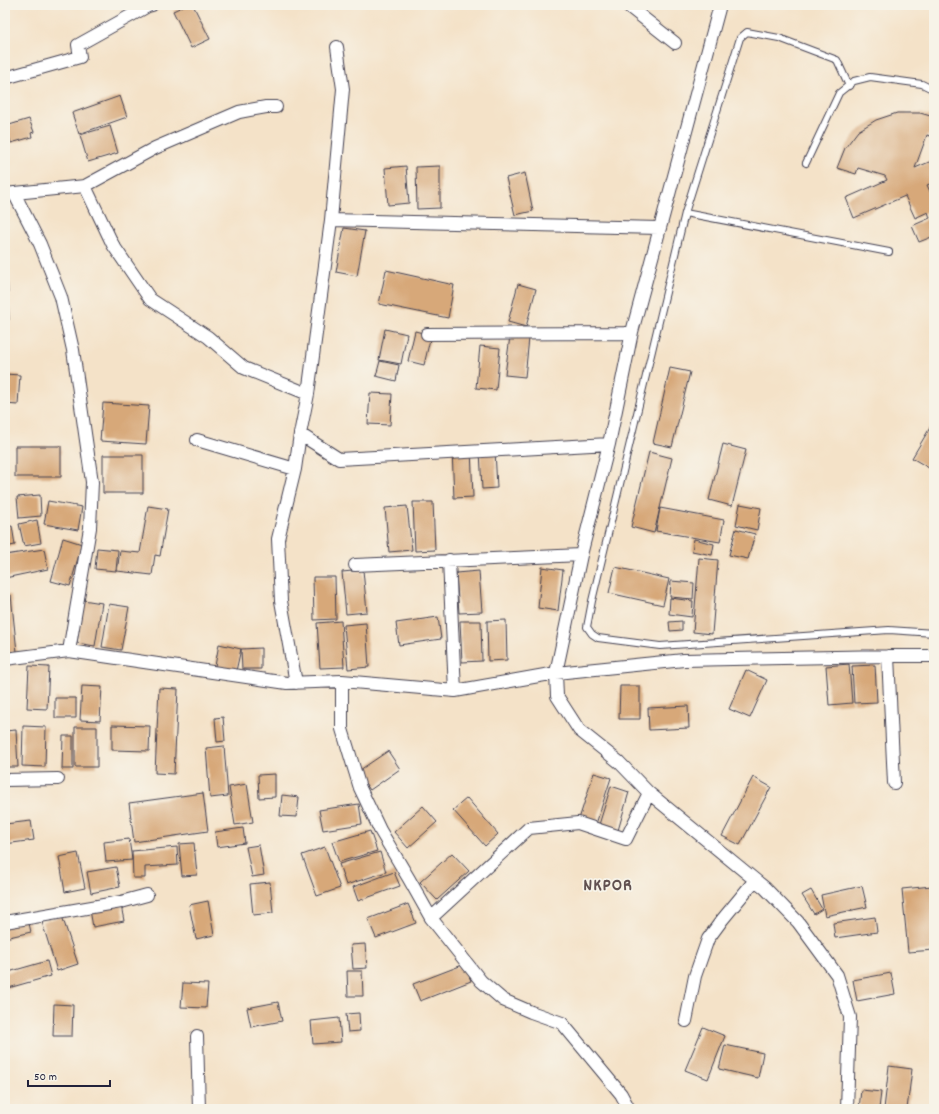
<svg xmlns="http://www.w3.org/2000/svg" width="939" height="1114" viewBox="0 0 939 1114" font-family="Dekko,sans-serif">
  <rect width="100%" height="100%" fill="#f7f3e8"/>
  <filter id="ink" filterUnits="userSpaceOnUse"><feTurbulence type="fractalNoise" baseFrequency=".025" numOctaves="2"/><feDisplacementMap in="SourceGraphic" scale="8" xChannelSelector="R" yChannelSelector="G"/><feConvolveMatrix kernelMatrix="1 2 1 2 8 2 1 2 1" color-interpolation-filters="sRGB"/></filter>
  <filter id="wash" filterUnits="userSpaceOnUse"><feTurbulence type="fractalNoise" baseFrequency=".012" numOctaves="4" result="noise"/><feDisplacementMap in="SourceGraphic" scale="16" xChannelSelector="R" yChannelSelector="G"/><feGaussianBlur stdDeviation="0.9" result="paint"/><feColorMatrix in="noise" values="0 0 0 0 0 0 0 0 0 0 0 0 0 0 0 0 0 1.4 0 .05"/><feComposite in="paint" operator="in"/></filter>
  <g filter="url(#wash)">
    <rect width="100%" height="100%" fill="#f4e2c8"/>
    <g id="blocks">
      <path fill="#d7a879" d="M 186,5 L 193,5 L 210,39 L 191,48 L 173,11 Z
        M 120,96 L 127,117 L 79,134 L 72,113 Z
        M 897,113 L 920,113 L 934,117 L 934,137 L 927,135 L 915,168 L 934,160 L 934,182 L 927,185 L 934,200 L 934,236 L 919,242 L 912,226 L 930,218 L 928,212 L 915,218 L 905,196 L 854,218 L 846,198 L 887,180 L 885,176 L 858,168 L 856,174 L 837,168 L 845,148 L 858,131 L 876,120 Z
        M 29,119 L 34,132 L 31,133 L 32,137 L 11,143 L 6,126 Z
        M 110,126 L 118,153 L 88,162 L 80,135 Z
        M 406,166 L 409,203 L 388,205 L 385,168 Z
        M 440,166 L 440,208 L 417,209 L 416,167 Z
        M 525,173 L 533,211 L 515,215 L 506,178 Z
        M 344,228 L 365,231 L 357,276 L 336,272 Z
        M 5,269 L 7,269 L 9,320 L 5,320 Z
        M 386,270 L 454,285 L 448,318 L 379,304 Z
        M 518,284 L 536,289 L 526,327 L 508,322 Z
        M 385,329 L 407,334 L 401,364 L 379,360 Z
        M 415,331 L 431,335 L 424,365 L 408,361 Z
        M 510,336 L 529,338 L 525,377 L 505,375 Z
        M 480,346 L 500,348 L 496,390 L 476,388 Z
        M 380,361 L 399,365 L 396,381 L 376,376 Z
        M 670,368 L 690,372 L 672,447 L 653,443 Z
        M 5,374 L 20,375 L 18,405 L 5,404 Z
        M 370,393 L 392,394 L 390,425 L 368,424 Z
        M 103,403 L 149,406 L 146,444 L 100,441 Z
        M 934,421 L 934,471 L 912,458 Z
        M 723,444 L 746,450 L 732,506 L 709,500 Z
        M 15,446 L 61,446 L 61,477 L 15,477 Z
        M 452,449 L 471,449 L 473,497 L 454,498 Z
        M 495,450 L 497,488 L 482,489 L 480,451 Z
        M 649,452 L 672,458 L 654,533 L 631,527 Z
        M 103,455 L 143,455 L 143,493 L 103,493 Z
        M 40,495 L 41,516 L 19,518 L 17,497 Z
        M 48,501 L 82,507 L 78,530 L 44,524 Z
        M 413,502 L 433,502 L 435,550 L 415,551 Z
        M 740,504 L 761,508 L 757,530 L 736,525 Z
        M 148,506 L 168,509 L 160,556 L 155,555 L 152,575 L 117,571 L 120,551 L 140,553 Z
        M 407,506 L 412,550 L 389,552 L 385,508 Z
        M 660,508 L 724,520 L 720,542 L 656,531 Z
        M 37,520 L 41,543 L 24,546 L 19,524 Z
        M 12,526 L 15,545 L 5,547 L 5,527 Z
        M 736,529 L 755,534 L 748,559 L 729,555 Z
        M 63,538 L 82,544 L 70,586 L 51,581 Z
        M 694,539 L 714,544 L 712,555 L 692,551 Z
        M 97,548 L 118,550 L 116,571 L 95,569 Z
        M 44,549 L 48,569 L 5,578 L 5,555 Z
        M 699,558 L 718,560 L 712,634 L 693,632 Z
        M 542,567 L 563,570 L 558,611 L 538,608 Z
        M 615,567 L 669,579 L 663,605 L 609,593 Z
        M 363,570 L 367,612 L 346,614 L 342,572 Z
        M 479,571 L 482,612 L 459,613 L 456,573 Z
        M 313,577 L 335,577 L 336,619 L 314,620 Z
        M 671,581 L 694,583 L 693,599 L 670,597 Z
        M 5,595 L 11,595 L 17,652 L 5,653 Z
        M 670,598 L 693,601 L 692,617 L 669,614 Z
        M 83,600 L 102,603 L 95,646 L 77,643 Z
        M 109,604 L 129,607 L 121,650 L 102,647 Z
        M 438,617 L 441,639 L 399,645 L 396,623 Z
        M 506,620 L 507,660 L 488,661 L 487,621 Z
        M 341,621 L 344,667 L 320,668 L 317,623 Z
        M 460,621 L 481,621 L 482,661 L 462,662 Z
        M 682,621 L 682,630 L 670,631 L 669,622 Z
        M 366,623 L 369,667 L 348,669 L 344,625 Z
        M 219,644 L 241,649 L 236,671 L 215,666 Z
        M 261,648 L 261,669 L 242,669 L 241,649 Z
        M 849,664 L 852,703 L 829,705 L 826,666 Z
        M 875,665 L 877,702 L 854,703 L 852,666 Z
        M 29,666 L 49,667 L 47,709 L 27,708 Z
        M 746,670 L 767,680 L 750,718 L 729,709 Z
        M 82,686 L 102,687 L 100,721 L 80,720 Z
        M 620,686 L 640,686 L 640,719 L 619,719 Z
        M 159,688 L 178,689 L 174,774 L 155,773 Z
        M 55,698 L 76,698 L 76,718 L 55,718 Z
        M 688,706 L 689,728 L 649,730 L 648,708 Z
        M 223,717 L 225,741 L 217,742 L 215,718 Z
        M 112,725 L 150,726 L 149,751 L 112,750 Z
        M 23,726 L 46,727 L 45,767 L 22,766 Z
        M 75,727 L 97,727 L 97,767 L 75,767 Z
        M 16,730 L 18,767 L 5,767 L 5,731 Z
        M 63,736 L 73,736 L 73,769 L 62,769 Z
        M 224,746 L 228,796 L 210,798 L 206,748 Z
        M 388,751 L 400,769 L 370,790 L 357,772 Z
        M 594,773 L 611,778 L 596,824 L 579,819 Z
        M 275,774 L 275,797 L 259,798 L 258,775 Z
        M 753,777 L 771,787 L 740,845 L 722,836 Z
        M 247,784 L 253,822 L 235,825 L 229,787 Z
        M 611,786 L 629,792 L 617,834 L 598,828 Z
        M 203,793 L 208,831 L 134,842 L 129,803 Z
        M 282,795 L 299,797 L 297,817 L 280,816 Z
        M 467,798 L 498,834 L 485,846 L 453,810 Z
        M 359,804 L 362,824 L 323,830 L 319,810 Z
        M 423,806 L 437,822 L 408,848 L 394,832 Z
        M 31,821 L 34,840 L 5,844 L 5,824 Z
        M 243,828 L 245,843 L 217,847 L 215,832 Z
        M 370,831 L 377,851 L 339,862 L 332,842 Z
        M 129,839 L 132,860 L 106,862 L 104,842 Z
        M 194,843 L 197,875 L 182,876 L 179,844 Z
        M 259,845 L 264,875 L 252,877 L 246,847 Z
        M 177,847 L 178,865 L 145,867 L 145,878 L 133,878 L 132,851 Z
        M 325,847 L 340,888 L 317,896 L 302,855 Z
        M 380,852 L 386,872 L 346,885 L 339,864 Z
        M 78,853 L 85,888 L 65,892 L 59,857 Z
        M 452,853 L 469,871 L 437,900 L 420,882 Z
        M 116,867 L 120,887 L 91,893 L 87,872 Z
        M 394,872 L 400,886 L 358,901 L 353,887 Z
        M 270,882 L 273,913 L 253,915 L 250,884 Z
        M 862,886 L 867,907 L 825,916 L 821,895 Z
        M 932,886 L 934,905 L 934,950 L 908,952 L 902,889 Z
        M 811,890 L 822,909 L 814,914 L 802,895 Z
        M 208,901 L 214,935 L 196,939 L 189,905 Z
        M 408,904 L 416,923 L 376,938 L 368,919 Z
        M 121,905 L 124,921 L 93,927 L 90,910 Z
        M 27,915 L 31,932 L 5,938 L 5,921 Z
        M 62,916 L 78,964 L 57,971 L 42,922 Z
        M 875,917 L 877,932 L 835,938 L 833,923 Z
        M 365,944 L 367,968 L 353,969 L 351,945 Z
        M 47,961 L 51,976 L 5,989 L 5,973 Z
        M 465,964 L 471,981 L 420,1001 L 413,984 Z
        M 347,971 L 362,971 L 363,996 L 348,996 Z
        M 891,973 L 895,994 L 857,1001 L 853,980 Z
        M 183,983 L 208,984 L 206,1008 L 181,1007 Z
        M 278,1002 L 282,1021 L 251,1027 L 247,1008 Z
        M 54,1004 L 73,1005 L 72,1036 L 53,1036 Z
        M 359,1013 L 360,1031 L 348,1032 L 346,1014 Z
        M 339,1018 L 341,1042 L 313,1044 L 311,1021 Z
        M 703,1027 L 725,1036 L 708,1079 L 685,1070 Z
        M 725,1045 L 763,1053 L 758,1078 L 719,1069 Z
        M 889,1066 L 912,1069 L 907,1109 L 884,1109 Z
        M 861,1090 L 881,1092 L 879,1109 L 859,1109 Z"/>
    </g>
  </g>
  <g filter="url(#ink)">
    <use href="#blocks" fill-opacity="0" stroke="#423f50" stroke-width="1"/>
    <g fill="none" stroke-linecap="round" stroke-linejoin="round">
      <g stroke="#423f50" stroke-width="8">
        <path id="lane" d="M 849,86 L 837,60 L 779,38 L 747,32 L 740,38 L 685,213 L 592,601 L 587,627 L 592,634 L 598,638 L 660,646 L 889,630 L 934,633
          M 806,163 L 839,93 L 854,81 L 870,77 L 922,84 L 934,90
          M 685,213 L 889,252"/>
      </g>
      <g stroke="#423f50" stroke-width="14">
        <path id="street" d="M 627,5 L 675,43
          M 720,5 L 632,332 L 609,444 L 581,555 L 556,673 L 557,696 L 579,730 L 619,762 L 649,793 L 765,888 L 798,922 L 837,975 L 850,1017 L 847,1109
          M 5,78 L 80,57 L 78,45 L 148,6 L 152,5
          M 85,186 L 113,245 L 150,299 L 208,337 L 244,368 L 308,394
          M 14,193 L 40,244 L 61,297 L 73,350 L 92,482 L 90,528 L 69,651
          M 5,194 L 85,186 L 155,148 L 239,112 L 266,107 L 276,107
          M 331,220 L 659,228
          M 427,334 L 626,333 L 632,332
          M 300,434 L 339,459 L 609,444
          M 197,440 L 295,469
          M 449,560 L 455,691
          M 355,565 L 581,555
          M 888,656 L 894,783
          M 5,659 L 69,651 L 287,683 L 342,681 L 455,691 L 556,673 L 684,660 L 888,656 L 934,656
          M 342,681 L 342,729 L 360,788 L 380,830 L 409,879 L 431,918 L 481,981 L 503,1000 L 531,1012 L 562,1023 L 621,1094 L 629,1109
          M 296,683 L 281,601 L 278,539 L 295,469 L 300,434 L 308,394 L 331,220 L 343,89 L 337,47
          M 5,780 L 58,779
          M 431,918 L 529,828 L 578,823 L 626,839 L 649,793
          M 5,922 L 121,902 L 147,895
          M 686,1021 L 695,976 L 708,939 L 722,920 L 755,880
          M 197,1036 L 199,1109"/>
      </g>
      <use href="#lane" stroke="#fff" stroke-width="6"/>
      <use href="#street" stroke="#fff" stroke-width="12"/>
    </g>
  </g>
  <g text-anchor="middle" stroke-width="3.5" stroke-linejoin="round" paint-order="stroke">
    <g font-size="18" font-weight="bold" letter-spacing="1" fill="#615151" stroke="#f7f3e8">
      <text x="608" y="890">NKPOR</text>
    </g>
  </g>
  <rect width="939" height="1114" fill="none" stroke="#f7f3e8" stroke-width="20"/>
  <path d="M28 1080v6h82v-6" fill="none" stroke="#22223b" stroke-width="2"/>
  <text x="34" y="1080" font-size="12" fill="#22223b" stroke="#f7f3e8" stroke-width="3" paint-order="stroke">50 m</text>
</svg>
